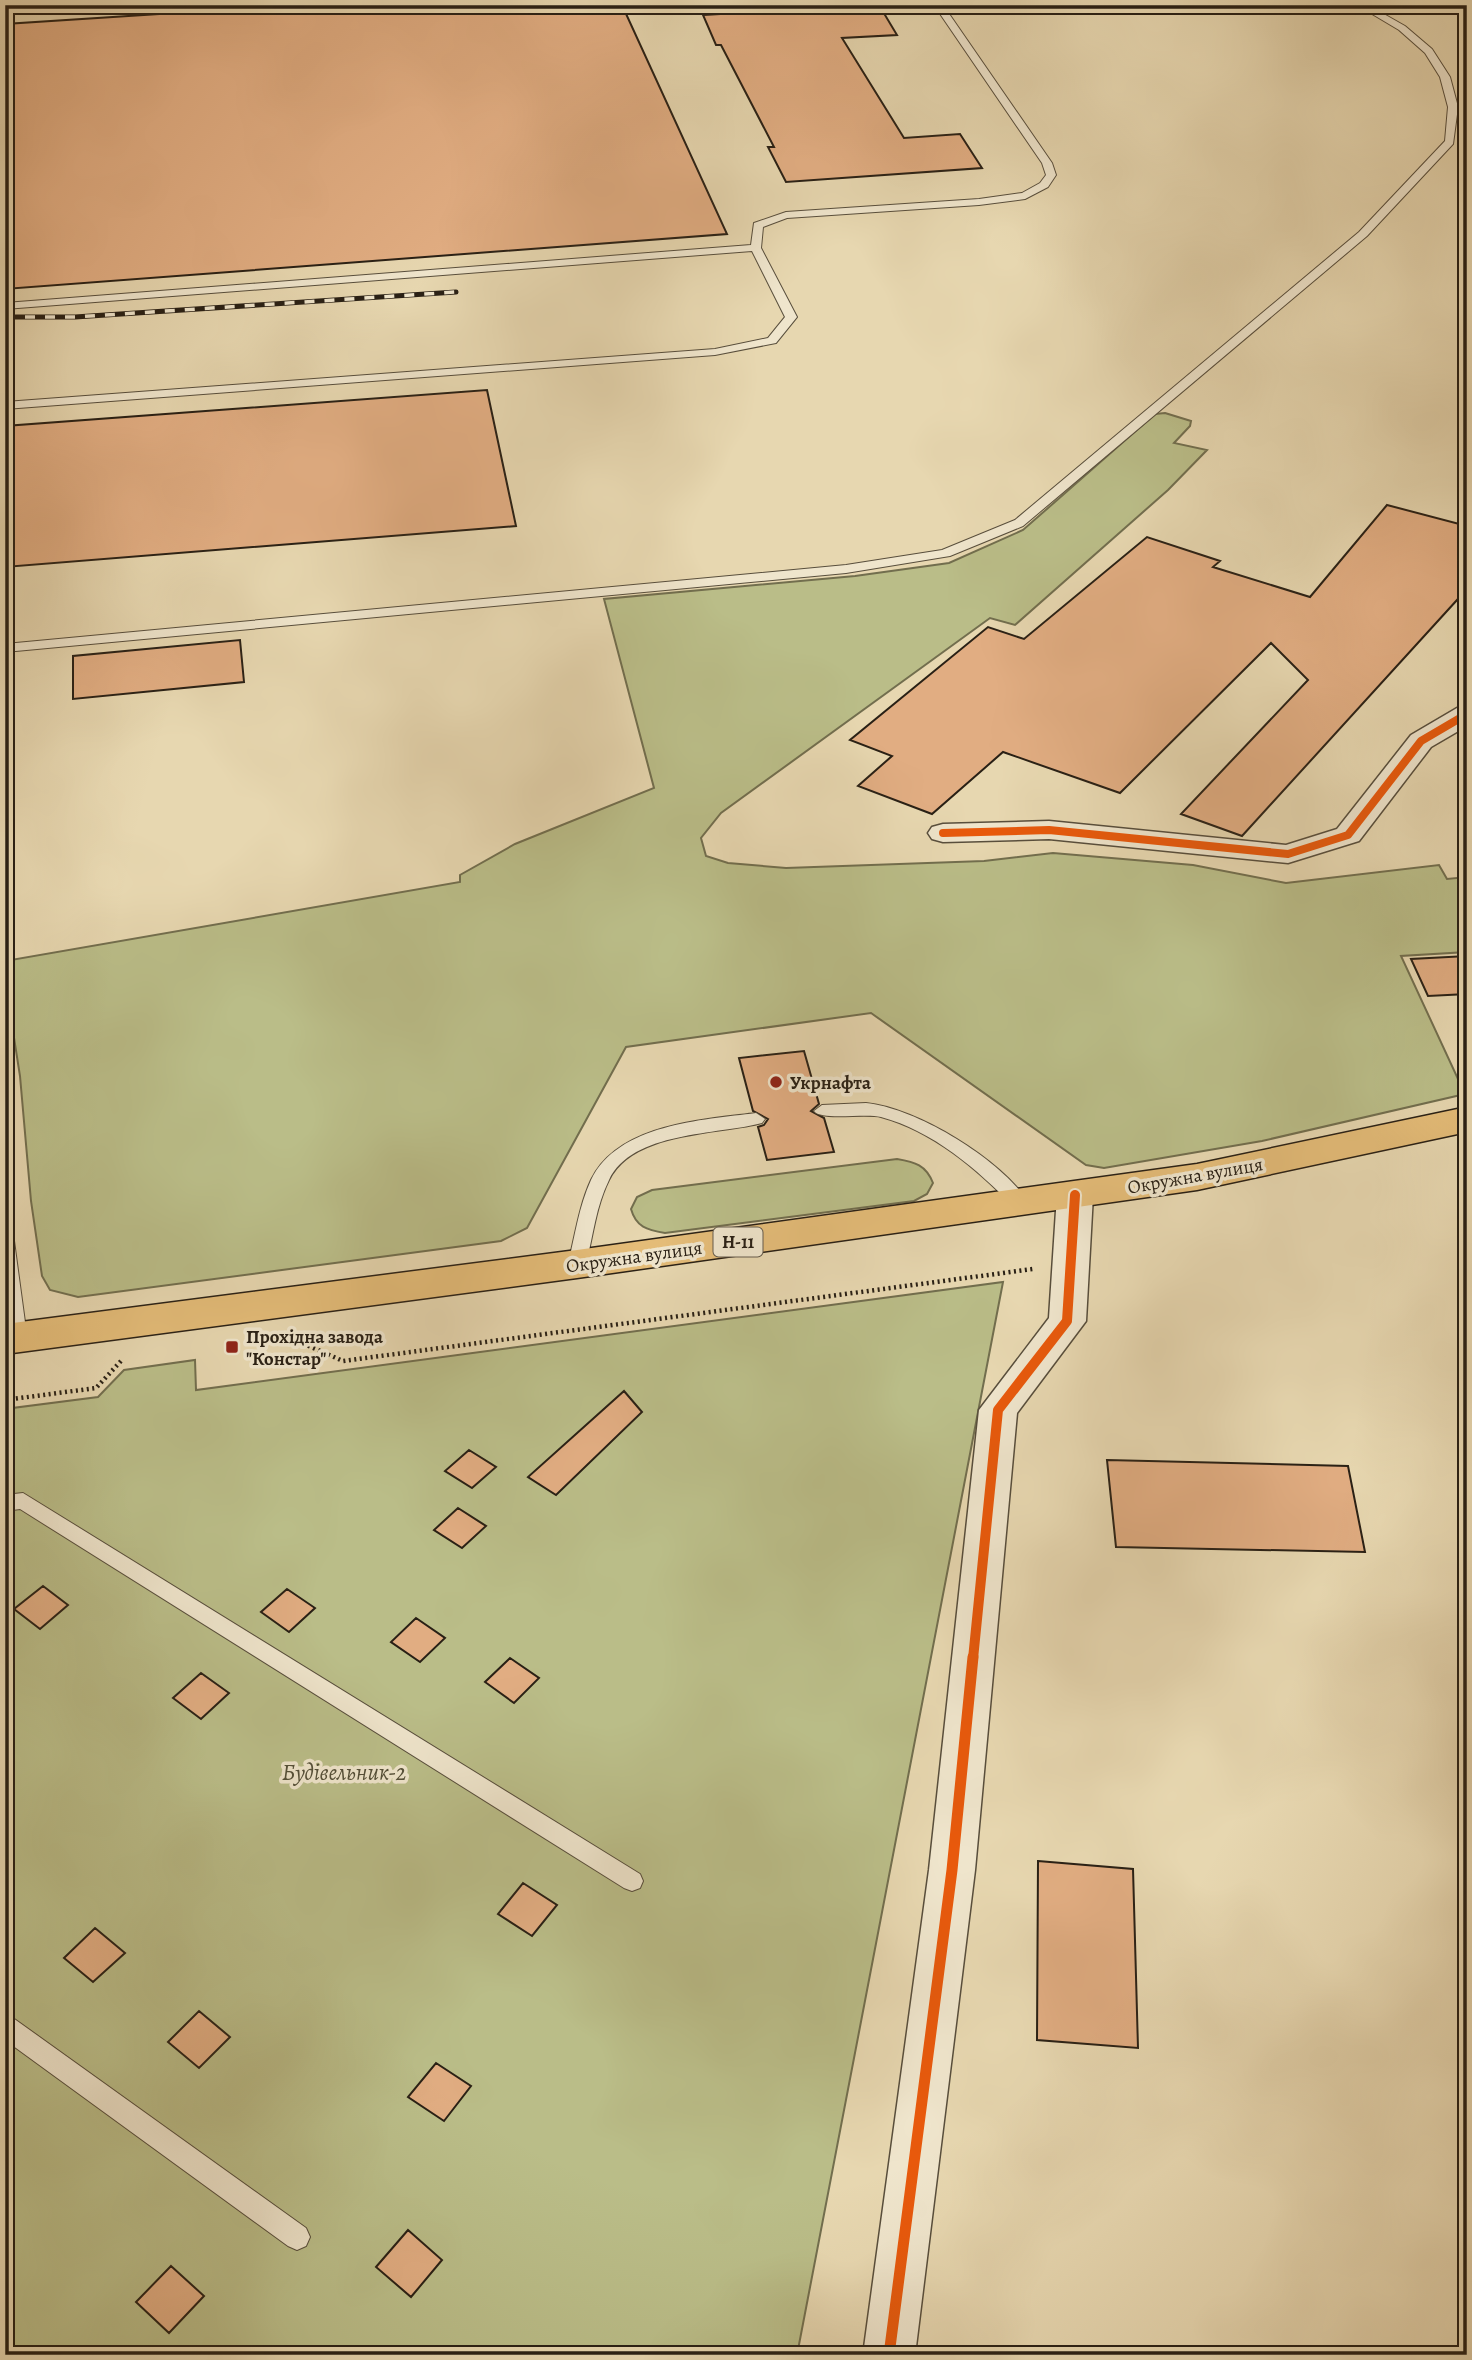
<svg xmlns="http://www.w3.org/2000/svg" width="1472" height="2360" viewBox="0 0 1472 2360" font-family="Alegreya,serif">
  <rect width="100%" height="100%" fill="#e7d7b0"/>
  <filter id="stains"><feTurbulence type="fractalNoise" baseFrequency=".00286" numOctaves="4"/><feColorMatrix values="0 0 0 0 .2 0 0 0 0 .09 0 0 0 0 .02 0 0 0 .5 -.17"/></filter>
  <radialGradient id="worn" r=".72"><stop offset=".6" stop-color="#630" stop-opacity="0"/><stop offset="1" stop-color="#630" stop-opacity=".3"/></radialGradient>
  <path fill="#babd88" stroke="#726e4e" stroke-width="2" d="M 1165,413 L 1191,421 L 1190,426 L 1174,443 L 1207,450 L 1168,490 L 1015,625 L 990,618 L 721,813 L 701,838 L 706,856 L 728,863 L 786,868 L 984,861 L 1053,853 L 1193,865 L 1286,883 L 1439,865 L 1447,879 L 1467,877 L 1467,952 L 1401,956 L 1465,1094 L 1262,1141 L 1104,1168 L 1086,1165 L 871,1013 L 626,1047 L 527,1228 L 501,1241 L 78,1297 L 50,1290 L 42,1276 L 31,1201 L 20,1076 L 5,980 L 5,961 L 460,882 L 460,875 L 515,844 L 654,788 L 604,599 L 855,576 L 949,563 L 1023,530 L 1155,414 Z
    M 897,1159 C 915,1162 926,1165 933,1183 L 927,1194 L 914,1201 L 665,1233 C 647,1230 636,1227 631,1209 L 637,1197 L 652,1190 Z
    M 1003,1282 L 797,2355 L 5,2355 L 5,1409 L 98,1397 L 124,1370 L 195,1360 L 196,1390 Z"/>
  <path fill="#e1ad82" stroke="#292015" stroke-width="2" d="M 300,5 L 622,5 L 727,234 L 5,289 L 5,24 Z
    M 879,5 L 897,35 L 842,38 L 904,138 L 960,134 L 982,168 L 786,182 L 768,147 L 774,147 L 721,45 L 716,45 L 703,15 Z
    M 487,390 L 516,526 L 5,567 L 5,426 Z
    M 1387,505 L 1467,526 L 1467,589 L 1242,836 L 1181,814 L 1308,680 L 1271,643 L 1120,793 L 1003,752 L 932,814 L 858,786 L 892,756 L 850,740 L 988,627 L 1024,639 L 1147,537 L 1220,561 L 1213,567 L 1310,597 Z
    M 240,640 L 244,682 L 73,699 L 73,656 Z
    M 1467,956 L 1467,994 L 1428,996 L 1411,959 Z
    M 804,1051 L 819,1104 L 811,1111 L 824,1118 L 834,1152 L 767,1160 L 758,1127 L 764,1125 L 768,1119 L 753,1111 L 739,1058 Z
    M 624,1391 L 642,1412 L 556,1495 L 528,1477 Z
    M 469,1450 L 496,1467 L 472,1488 L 445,1471 Z
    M 1107,1460 L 1348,1466 L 1365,1552 L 1116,1547 Z
    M 458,1508 L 486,1526 L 462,1548 L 434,1530 Z
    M 43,1586 L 68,1605 L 40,1629 L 14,1609 Z
    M 287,1589 L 315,1608 L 289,1632 L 261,1612 Z
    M 416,1618 L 445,1638 L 420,1662 L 391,1642 Z
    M 510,1658 L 539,1678 L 514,1703 L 485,1682 Z
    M 201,1673 L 229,1693 L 201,1719 L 173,1698 Z
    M 1038,1861 L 1133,1869 L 1138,2048 L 1037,2040 Z
    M 523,1883 L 557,1905 L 532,1936 L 498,1914 Z
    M 95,1928 L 125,1953 L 93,1982 L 64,1958 Z
    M 199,2011 L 230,2037 L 199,2068 L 168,2042 Z
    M 436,2063 L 471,2086 L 444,2121 L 408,2097 Z
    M 408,2230 L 442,2260 L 411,2297 L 376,2267 Z
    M 171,2266 L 204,2296 L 169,2333 L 136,2302 Z"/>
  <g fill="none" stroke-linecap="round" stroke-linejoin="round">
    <g stroke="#584e3c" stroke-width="2">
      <path id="service" d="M 934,5 L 943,5 L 1052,163 L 1056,175 L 1048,187 L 1025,199 L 979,205 L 787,218 L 763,227 L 761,248 L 797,317 L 776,343 L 715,355 L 5,409 L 5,402 L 715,349 L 768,338 L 785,317 L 752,251 L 5,309 L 5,303 L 751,245 L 754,223 L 786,212 L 979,199 L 1022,193 L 1040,183 L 1046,175 L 1042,163 Z
        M 1357,5 L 1368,5 L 1405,26 L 1432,49 L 1450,77 L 1458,107 L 1453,144 L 1367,236 L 1023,526 L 950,556 L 846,573 L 5,652 L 5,644 L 846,565 L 942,550 L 1015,520 L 1359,232 L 1445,141 L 1448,107 L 1440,77 L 1425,53 L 1399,30 Z
        M 866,1103 C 917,1108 1002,1160 1029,1203 L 1026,1207 L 1014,1207 C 977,1169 933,1131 881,1117 C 865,1113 821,1121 814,1111 L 822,1105 Z
        M 756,1113 L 765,1119 L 762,1123 C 718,1135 632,1131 609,1180 C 596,1206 593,1236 586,1264 L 583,1269 L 571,1269 L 568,1264 C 575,1236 579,1206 591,1180 C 618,1124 702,1120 756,1113 Z
        M 5,1235 L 14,1241 L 27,1337 L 25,1342 L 11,1342 C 0,1319 5,1262 5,1235 Z
        M 23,1493 L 640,1874 L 643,1881 L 640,1888 L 632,1891 L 624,1888 L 20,1509 L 5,1511 L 5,1495 Z
        M 5,2015 L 13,2018 L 306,2228 L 310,2237 L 306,2246 L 297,2250 L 288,2246 L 5,2040 Z"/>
    </g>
    <g stroke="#584e3c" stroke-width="3">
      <path id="minor" d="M 1467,706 L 1467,726 L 1431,747 L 1359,841 L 1288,863 L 1049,839 L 943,842 L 932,839 L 928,833 L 932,827 L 943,824 L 1049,821 L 1286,845 L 1337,829 L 1411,735 L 1457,708 Z
        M 1075,1183 L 1087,1186 L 1093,1195 L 1086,1321 L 1017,1413 L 975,1870 L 915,2355 L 863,2355 L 929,1870 L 979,1410 L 1049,1318 L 1057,1195 L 1063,1186 Z"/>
    </g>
    <g stroke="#292015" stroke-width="3">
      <path id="primary" d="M 1457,5 L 1467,5 L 1467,11 L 1459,9 Z
        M 1467,1107 L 1467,1132 L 1197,1190 L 577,1278 L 5,1354 L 5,1324 L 577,1250 L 1197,1164 Z"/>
    </g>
    <path stroke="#292015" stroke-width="4.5" stroke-dasharray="2 3.5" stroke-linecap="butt" d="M 293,1339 L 343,1361 L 1033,1269
      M 5,1400 L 96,1388 L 121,1361"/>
    <use href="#service" fill="#efe5cc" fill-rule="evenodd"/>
    <use href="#minor" fill="#efe5cc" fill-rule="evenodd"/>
    <use href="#primary" fill="#e4bc78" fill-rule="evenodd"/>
    <g stroke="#292015" stroke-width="5">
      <path id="rail" d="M 5,317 L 75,317 L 456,292"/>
    </g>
    <use href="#rail" stroke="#efe5cc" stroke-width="3.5" stroke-dasharray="10" stroke-linecap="butt"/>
    <g stroke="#efe5cc" stroke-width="11">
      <path id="cycleway-far2" d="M 943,833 L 1049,830 L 1288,854 L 1348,835 L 1421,741 L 1467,714"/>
    </g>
    <g stroke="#efe5cc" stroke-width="14">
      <path id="cycleway-far1" d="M 973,1659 L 998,1410 L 1067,1321 L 1075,1195"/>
    </g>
    <g stroke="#efe5cc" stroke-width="16">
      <path id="cycleway" d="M 889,2355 L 952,1870 L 973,1657"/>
    </g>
    <use href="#cycleway-far2" stroke="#e8590c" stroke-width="8"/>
    <use href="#cycleway-far1" stroke="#e8590c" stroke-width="10"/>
    <use href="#cycleway" stroke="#e8590c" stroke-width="11"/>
  </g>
  <g fill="#8f2418" stroke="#efe5cc" stroke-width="2.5">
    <circle cx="776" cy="1082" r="7"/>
    <rect x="225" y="1340" width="14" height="14" rx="3.5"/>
  </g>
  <g text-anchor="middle" stroke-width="7" stroke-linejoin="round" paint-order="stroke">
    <rect fill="#efe5cc" stroke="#645b4c" stroke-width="2" x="713.5" y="1227.5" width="49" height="29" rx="5"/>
    <g font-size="18" font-weight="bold" fill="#292015">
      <text x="738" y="1248">Н-11</text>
    </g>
    <g font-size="19" font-weight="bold" fill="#292015" stroke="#efe5cc" text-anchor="start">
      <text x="790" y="1089">Укрнафта</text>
      <text x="246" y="1343">Прохідна завода<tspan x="246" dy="22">"Констар"</tspan></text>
    </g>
    <g font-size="19" fill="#292015" stroke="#efe5cc">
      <text transform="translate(1195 1175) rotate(-10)" y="7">Окружна вулиця</text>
      <text transform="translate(634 1256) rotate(-8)" y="7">Окружна вулиця</text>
    </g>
    <g font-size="23" font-style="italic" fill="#544f38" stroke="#efe5cc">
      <text x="344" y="1780">Будівельник-2</text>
    </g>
  </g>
  <rect width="1472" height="2360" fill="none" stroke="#e7d7b0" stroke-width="28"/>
  <rect x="7" y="7" width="1458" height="2346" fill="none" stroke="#292015" stroke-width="3.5"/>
  <rect x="14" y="14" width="1444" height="2332" fill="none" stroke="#292015" stroke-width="2"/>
  <rect width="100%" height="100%" filter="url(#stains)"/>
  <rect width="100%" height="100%" fill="url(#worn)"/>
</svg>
